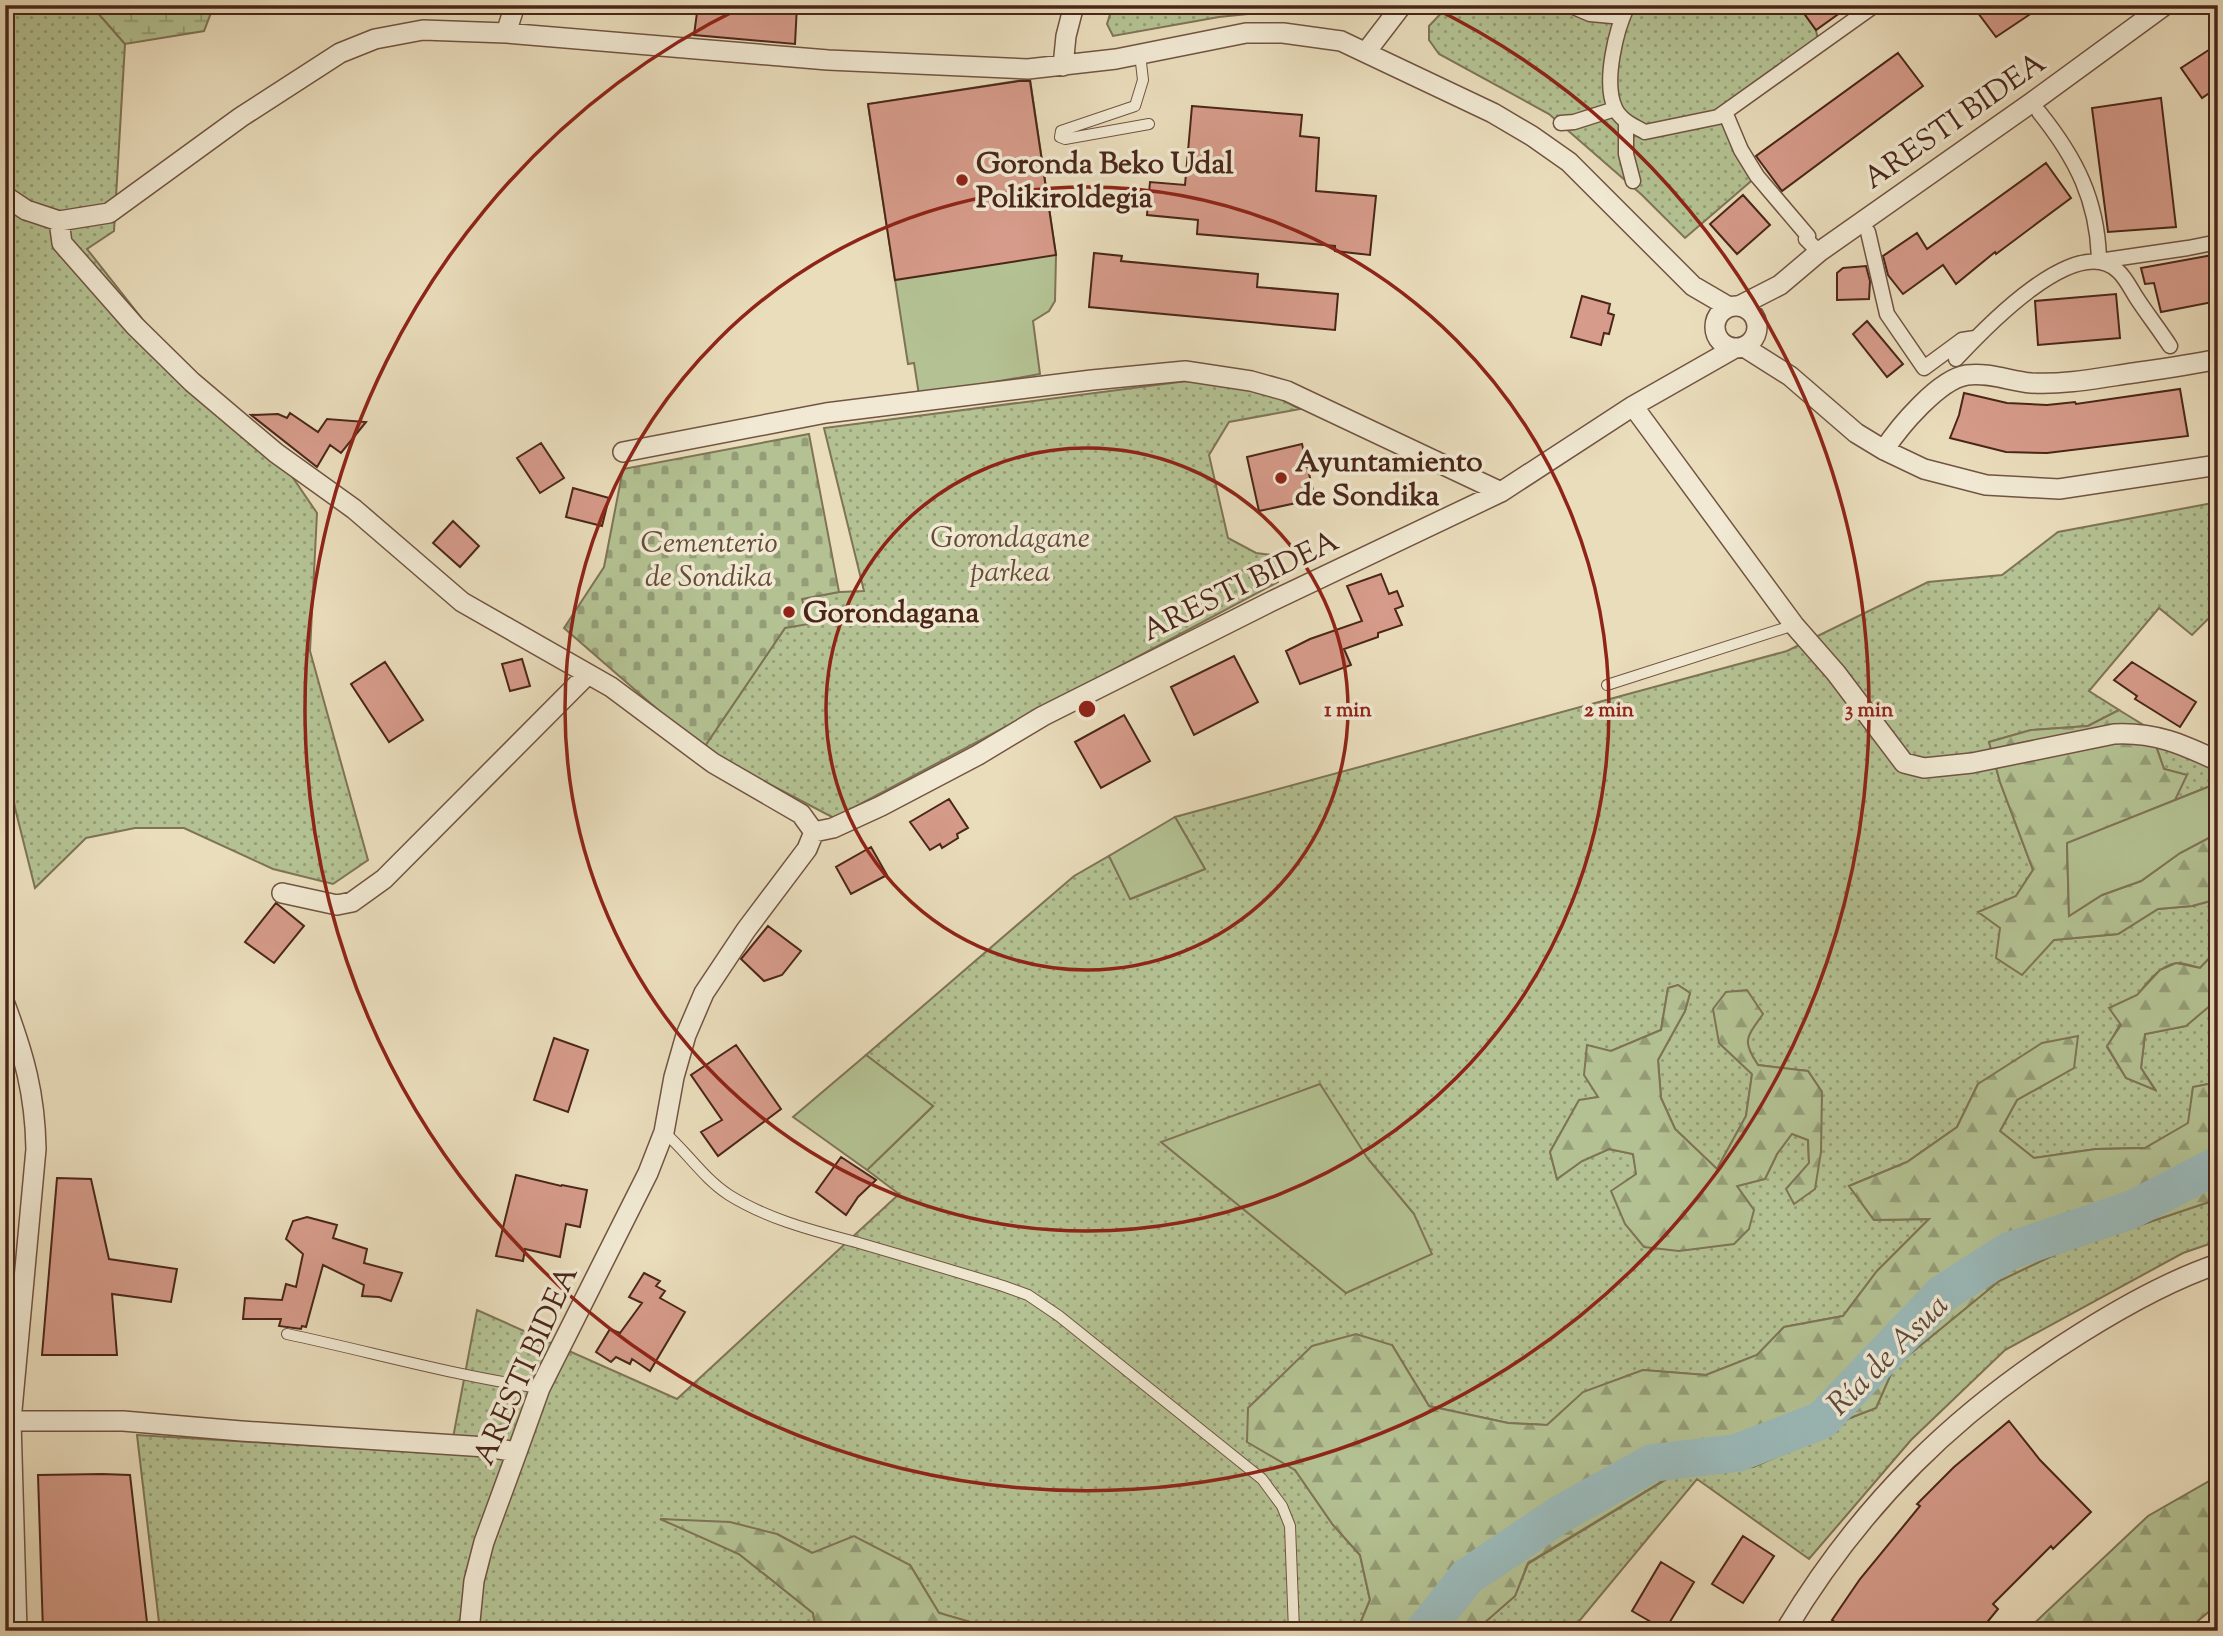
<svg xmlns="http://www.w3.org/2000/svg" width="2223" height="1636" viewBox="0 0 2223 1636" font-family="'Sorts Mill Goudy',serif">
  <defs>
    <pattern id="grass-dots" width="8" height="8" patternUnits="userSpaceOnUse" patternTransform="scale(1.75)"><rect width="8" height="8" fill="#b4c293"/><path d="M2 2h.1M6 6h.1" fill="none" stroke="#949d77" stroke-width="1.8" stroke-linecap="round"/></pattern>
    <pattern id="forest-firs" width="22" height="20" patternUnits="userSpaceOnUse" patternTransform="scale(1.75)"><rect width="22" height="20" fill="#b4c293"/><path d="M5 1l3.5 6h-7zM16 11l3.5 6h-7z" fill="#949d77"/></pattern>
    <pattern id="wetland-marsh" width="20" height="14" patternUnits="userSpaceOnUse" patternTransform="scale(1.75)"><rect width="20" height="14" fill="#b4c293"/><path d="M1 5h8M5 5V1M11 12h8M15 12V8" fill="none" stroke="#949d77"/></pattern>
    <pattern id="cemetery-stones" width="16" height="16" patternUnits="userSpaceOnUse" patternTransform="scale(1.75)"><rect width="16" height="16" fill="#b4c293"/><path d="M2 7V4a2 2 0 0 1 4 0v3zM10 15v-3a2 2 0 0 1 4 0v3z" fill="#949d77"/></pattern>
  </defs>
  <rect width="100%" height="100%" fill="#eaddbc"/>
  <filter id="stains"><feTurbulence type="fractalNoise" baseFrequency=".00286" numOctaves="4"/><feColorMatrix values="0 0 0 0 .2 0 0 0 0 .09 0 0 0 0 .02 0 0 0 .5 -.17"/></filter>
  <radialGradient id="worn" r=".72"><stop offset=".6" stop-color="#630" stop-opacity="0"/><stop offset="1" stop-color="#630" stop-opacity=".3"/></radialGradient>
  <path fill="url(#grass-dots)" stroke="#7f7456" stroke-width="2" fill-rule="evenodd" d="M 5,5 L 91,5 L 125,44 L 114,231 L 87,249 L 192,382 L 276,453 L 317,513 L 310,651 L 368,860 L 333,884 L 273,869 L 184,828 L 135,828 L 86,838 L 35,888 L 15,808 L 5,752 Z
    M 1113,5 L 1276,5 L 1276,11 L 1219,17 L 1113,36 L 1107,24 Z
    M 1449,5 L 1569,5 L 1623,17 L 1628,5 L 1798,5 L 1816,30 L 1819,46 L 1718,118 L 1757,176 L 1685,238 L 1642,195 L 1549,114 L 1439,54 L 1429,40 L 1429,26 Z
    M 1187,381 L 1267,392 L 1300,409 L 1229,422 L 1209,455 L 1228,538 L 1256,553 L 1273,555 L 1278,582 L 834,818 L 703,749 L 785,628 L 802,599 L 839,592 L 864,591 L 824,428 Z
    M 2218,502 L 2218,609 L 2192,635 L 2159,608 L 2089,691 L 2119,710 L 2088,726 L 2031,730 L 1989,742 L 2000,782 L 2033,870 L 2016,896 L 2054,940 L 2118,934 L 2158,909 L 2192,906 L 2218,899 L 2218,949 L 2200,968 C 2193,966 2184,963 2178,963 C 2148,964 2121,1025 2107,1047 L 2126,1078 L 2155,1089 L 2141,1068 L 2145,1034 L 2185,1026 L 2212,1004 L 2218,1028 L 2218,1082 L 2193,1087 L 2189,1123 L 2145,1148 L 2096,1149 L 2034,1158 L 2000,1131 L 2017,1100 L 2074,1068 L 1978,1084 L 1957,1127 L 1907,1162 L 1849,1186 L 1874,1220 L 1929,1219 L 1877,1271 L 1843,1316 L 1784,1327 L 1757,1355 L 1706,1375 L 1643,1370 L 1584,1392 L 1547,1425 L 1508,1423 L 1429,1406 L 1392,1345 L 1247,1441 L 1295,1470 L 1333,1525 L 1360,1555 L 1370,1600 L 1357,1631 L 985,1631 L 981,1625 L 939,1613 L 910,1565 L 812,1553 L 777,1534 L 662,1519 L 739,1554 L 813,1613 L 816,1631 L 160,1631 L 137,1435 L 450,1454 L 477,1310 L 677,1399 L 899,1194 L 867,1170 L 933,1106 L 866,1055 L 1074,876 L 1109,856 L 1131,899 L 1205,869 L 1175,817 L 1787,651 L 1928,582 L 2002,575 L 2058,532 ZM 1678,985 L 1690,993 L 1685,1011 L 1658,1060 L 1661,1098 L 1675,1129 L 1717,1169 L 1746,1116 L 1752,1074 L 1719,1043 L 1762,1014 C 1747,1038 1741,1040 1758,1065 L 1808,1071 L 1822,1092 L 1815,1189 L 1809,1163 L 1808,1140 L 1792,1133 L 1777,1154 L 1765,1179 L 1737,1186 L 1734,1244 L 1711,1245 L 1637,1174 L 1633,1154 L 1609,1149 L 1582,1161 L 1557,1179 L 1550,1152 L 1579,1101 L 1598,1097 L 1611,1051 L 1661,1030 L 1668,988 ZM 1368,1159 L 1414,1214 L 1346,1293 Z
    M 2150,729 L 2218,752 L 2218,783 L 2175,800 L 2186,775 L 2164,769 Z
    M 2218,1199 L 2218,1241 L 2183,1253 L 2005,1350 L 1911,1440 L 1809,1559 L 1697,1479 L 1571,1631 L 1465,1631 L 1483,1624 L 1515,1596 L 1528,1564 L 1680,1471 L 1753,1467 L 1803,1445 L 1850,1418 L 1876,1408 L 1894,1367 L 1999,1281 L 2060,1252 Z"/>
  <path fill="url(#forest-firs)" stroke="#7f7456" stroke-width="2" d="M 2119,710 L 2150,729 L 2164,769 L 2187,775 L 2175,800 L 2067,844 L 2069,916 L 2102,895 L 2141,881 L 2180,853 L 2218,833 L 2218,899 L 2192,906 L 2158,909 L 2118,934 L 2054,940 L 2022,975 L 1996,958 L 2000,928 L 1978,912 L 2016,896 L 2033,870 L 2000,782 L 1989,742 L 2031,730 L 2088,726 Z
    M 2218,949 L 2218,1028 L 2212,1004 L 2186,1026 L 2145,1034 L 2141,1068 L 2155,1090 L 2126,1078 L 2107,1046 L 2121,1025 L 2109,1008 L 2137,995 L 2160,970 L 2176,963 L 2200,968 Z
    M 1678,985 L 1690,993 L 1685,1011 L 1658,1060 L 1661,1098 L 1675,1129 L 1717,1169 L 1746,1116 L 1752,1074 L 1719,1043 L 1713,1009 L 1726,992 L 1747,990 L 1763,1014 C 1747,1037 1741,1040 1758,1065 L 1808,1071 L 1822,1092 L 1821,1152 L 1815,1189 L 1794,1204 L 1786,1189 L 1809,1163 L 1808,1140 L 1792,1134 L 1777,1154 L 1765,1179 L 1737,1186 L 1754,1210 L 1749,1229 L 1734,1244 L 1679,1251 L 1644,1247 L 1625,1224 L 1611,1191 L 1636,1174 L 1633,1154 L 1609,1149 L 1582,1161 L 1557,1179 L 1550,1152 L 1579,1100 L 1598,1097 L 1584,1075 L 1587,1045 L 1611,1051 L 1661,1030 L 1668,988 Z
    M 2078,1036 L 2074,1068 L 2017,1100 L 2000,1131 L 2034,1158 L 2096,1149 L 2145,1148 L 2188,1123 L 2193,1087 L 2218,1082 L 2218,1199 L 2060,1252 L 1999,1281 L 1894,1367 L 1876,1408 L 1850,1418 L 1803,1445 L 1753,1467 L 1679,1471 L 1528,1563 L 1515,1596 L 1483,1624 L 1465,1631 L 1357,1631 L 1370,1600 L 1360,1555 L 1333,1525 L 1295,1470 L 1247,1442 L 1248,1408 L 1312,1346 L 1356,1334 L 1392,1345 L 1429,1406 L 1508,1423 L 1547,1425 L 1583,1392 L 1643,1370 L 1706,1375 L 1757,1355 L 1784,1327 L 1843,1316 L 1877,1271 L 1929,1219 L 1874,1220 L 1849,1186 L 1907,1162 L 1957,1127 L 1978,1084 L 2042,1043 Z
    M 2218,1476 L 2218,1604 L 2186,1631 L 2026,1631 L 2148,1516 Z
    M 660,1519 L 730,1522 L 777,1534 L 812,1553 L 854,1536 L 910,1565 L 939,1613 L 981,1625 L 985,1631 L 816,1631 L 813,1613 L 739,1554 Z"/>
  <path fill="url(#wetland-marsh)" stroke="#7f7456" stroke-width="2" d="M 91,5 L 214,5 L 204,31 L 125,44 Z"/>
  <path fill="url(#cemetery-stones)" stroke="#7f7456" stroke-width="2" d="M 809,434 L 839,592 L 802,599 L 809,624 L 785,628 L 703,749 L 564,628 L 604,567 L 623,469 Z"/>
  <path fill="#b4c293" stroke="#7f7456" stroke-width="2" d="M 1030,79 L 1056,255 L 1055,301 L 1049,311 L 1033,321 L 1040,374 L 919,395 L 914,363 L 908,364 L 868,104 Z
    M 2218,783 L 2218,833 L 2180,853 L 2141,881 L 2102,895 L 2069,916 L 2067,843 Z
    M 1175,817 L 1205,869 L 1130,899 L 1109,856 Z
    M 866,1055 L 933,1106 L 867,1170 L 793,1117 Z
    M 1320,1084 L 1368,1159 L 1414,1214 L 1432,1254 L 1346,1293 L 1161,1142 Z"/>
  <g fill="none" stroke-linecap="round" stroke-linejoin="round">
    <path stroke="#9bbaba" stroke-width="38" d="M 1424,1631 L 1467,1577 L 1562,1513 L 1652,1463 L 1737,1453 L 1822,1420 L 1942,1294 L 2009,1251 L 2133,1209 L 2218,1165"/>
  </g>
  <path fill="#d69b8a" stroke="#4a2619" stroke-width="2" d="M 698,5 L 797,5 L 795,44 L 694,35 Z
    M 1798,5 L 1851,5 L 1816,30 Z
    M 1972,5 L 2044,5 L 1996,37 Z
    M 2218,44 L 2218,87 L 2202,98 L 2181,68 Z
    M 1898,53 L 1923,86 L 1782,191 L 1756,156 Z
    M 1019,81 L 1030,81 L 1056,255 L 895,280 L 868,104 Z
    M 2161,98 L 2176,227 L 2108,232 L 2092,108 Z
    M 1192,106 L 1302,115 L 1300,136 L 1319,138 L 1316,191 L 1376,196 L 1370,255 L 1335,251 L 1335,246 L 1197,234 L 1198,220 L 1147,215 L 1150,182 L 1185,185 Z
    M 2046,163 L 2071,198 L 1996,254 L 1995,252 L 1956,284 L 1943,265 L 1903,294 L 1888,275 L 1883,256 L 1917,233 L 1927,249 Z
    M 1743,195 L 1770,225 L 1737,254 L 1710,224 Z
    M 1094,253 L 1122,256 L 1121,261 L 1258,274 L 1257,287 L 1338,294 L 1335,330 L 1089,307 Z
    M 2218,254 L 2218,301 L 2161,312 L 2154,283 L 2145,284 L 2141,268 Z
    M 1866,266 L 1870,281 L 1869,299 L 1837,300 L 1837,273 L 1843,268 Z
    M 2116,294 L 2120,338 L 2038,345 L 2035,301 Z
    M 1582,296 L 1610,304 L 1608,313 L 1614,315 L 1609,334 L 1604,333 L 1601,345 L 1571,337 Z
    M 1867,321 L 1903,364 L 1887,377 L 1853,334 Z
    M 2180,389 L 2188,436 L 2047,453 L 2006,452 L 1950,438 L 1959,415 L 1964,393 L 2007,403 L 2047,405 L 2075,402 L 2076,404 Z
    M 290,413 L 318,432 L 327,419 L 366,422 L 341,453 L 330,445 L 317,467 L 251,415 L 278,414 L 287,418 Z
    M 541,443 L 564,478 L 540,493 L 517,458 Z
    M 1302,444 L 1315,499 L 1259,511 L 1247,457 Z
    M 573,488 L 609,498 L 602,526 L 566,517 Z
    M 453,521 L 479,546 L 460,567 L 433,543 Z
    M 1381,574 L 1389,594 L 1397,591 L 1403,606 L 1395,609 L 1402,625 L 1378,633 L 1378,637 L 1344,649 L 1351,665 L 1300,684 L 1286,651 L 1310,639 L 1362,621 L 1347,586 Z
    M 1234,656 L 1258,702 L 1194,735 L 1171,687 Z
    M 522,659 L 530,686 L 510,691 L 502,664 Z
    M 385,662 L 423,720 L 389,742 L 351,684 Z
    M 2132,662 L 2196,702 L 2180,727 L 2135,699 L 2137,696 L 2114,680 Z
    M 1124,715 L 1150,761 L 1101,788 L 1075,742 Z
    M 949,799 L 968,828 L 957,834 L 958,838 L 942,848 L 940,844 L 930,850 L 910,822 Z
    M 871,847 L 887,875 L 851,894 L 836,867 Z
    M 276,903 L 304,926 L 274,963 L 245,942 Z
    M 768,926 L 801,951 L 782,975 L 764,981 L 741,959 Z
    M 554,1038 L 588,1050 L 568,1112 L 534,1100 Z
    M 736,1045 L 781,1109 L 718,1156 L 701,1132 L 722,1120 L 691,1075 Z
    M 841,1157 L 876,1180 L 858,1197 L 846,1215 L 816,1192 Z
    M 516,1175 L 561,1186 L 562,1185 L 587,1190 L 580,1227 L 566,1224 L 560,1257 L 525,1249 L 523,1261 L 496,1256 Z
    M 57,1178 L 91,1179 L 109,1259 L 177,1269 L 171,1302 L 112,1294 L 117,1355 L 42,1355 Z
    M 307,1217 L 337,1225 L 333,1238 L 367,1249 L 364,1263 L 402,1273 L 391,1301 L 379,1297 L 362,1296 L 364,1285 L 323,1265 L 306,1327 L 302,1326 L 301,1329 L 279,1326 L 281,1319 L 243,1319 L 245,1298 L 282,1300 L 286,1284 L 296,1287 L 303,1254 L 286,1239 L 293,1221 Z
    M 644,1273 L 660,1281 L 656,1286 L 665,1291 L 660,1298 L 685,1312 L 650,1371 L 632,1359 L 630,1364 L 616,1357 L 611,1362 L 596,1352 L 610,1329 L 620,1333 L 642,1303 L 629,1297 Z
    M 2009,1421 L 2040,1460 L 2091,1512 L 2053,1549 L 2051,1546 L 1993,1604 L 1998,1609 L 1980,1631 L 1848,1631 L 1832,1620 L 1860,1579 L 1920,1506 L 1917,1504 L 1954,1467 Z
    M 102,1474 L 130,1475 L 148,1631 L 43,1631 L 38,1475 Z
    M 1743,1536 L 1774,1556 L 1743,1603 L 1712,1584 Z
    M 1661,1562 L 1694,1582 L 1665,1630 L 1632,1611 Z"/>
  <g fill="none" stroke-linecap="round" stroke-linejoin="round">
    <g stroke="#725442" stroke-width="12">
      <path id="service" d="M 1140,54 L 1143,80 L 1135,106 L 1061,131 L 1060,137 L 1065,139 L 1149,124
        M 1607,685 L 1794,625
        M 664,1132 C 687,1152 703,1178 729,1195 C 769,1220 815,1231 859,1243 C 907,1257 955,1271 1003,1286 L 1028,1295 L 1059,1316 L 1262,1479 L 1282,1506 L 1290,1526 L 1294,1631
        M 287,1334 C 372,1352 455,1376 540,1388"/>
    </g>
    <g stroke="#725442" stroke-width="17">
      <path id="pedestrian" d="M 1569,5 L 1590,14 L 1623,17
        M 1628,5 C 1616,29 1603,82 1615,108 C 1620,120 1634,126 1645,132 L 1718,117 L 1875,5
        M 1725,112 L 1741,150 L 1757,176 L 1808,236 L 1806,239 L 1819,252
        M 2039,112 C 2076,158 2098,201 2099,261 L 2188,248 L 2218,242
        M 1626,122 L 1626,154 L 1633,181
        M 1561,123 L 1574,122 L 1615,109
        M 1868,232 L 1887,314 L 1924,368 L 1962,340 L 1975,338
        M 1956,359 C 1983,330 2076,231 2118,271 C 2125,277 2131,289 2136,297 C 2147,314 2159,329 2170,346"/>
    </g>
    <g stroke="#725442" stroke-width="22">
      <path id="minor" d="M 506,33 L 515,5
        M 1366,52 L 1402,5
        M 1063,66 L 1066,36 L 1074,5
        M 5,196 L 26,210 L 59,221 L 109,213 L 241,117 L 340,53 L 375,39 L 423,30 L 506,33 L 828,60 L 1028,69 L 1116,59 L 1246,33 L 1283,33 L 1341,41 L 1493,113 L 1532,136 L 1569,162 L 1693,286 L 1729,307
        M 59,221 L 62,243 L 135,326 L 192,382 L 276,453 L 354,509 L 462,602 L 611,687 L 713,763 L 801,814 L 814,832
        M1715 327a21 21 0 1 1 42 0a21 21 0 1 1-42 0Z
        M 1739,306 L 1780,285 L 1819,252 L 2031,103 L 2165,5
        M 1744,347 L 1790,376 L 1856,433 L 1884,450 L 1924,469 L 1986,485 L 2059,489 L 2218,465
        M 1633,406 L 1794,625 L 1836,673 L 1904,763 L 1924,768 L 1972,763 L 2114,734 C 2155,732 2182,744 2218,761
        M 1884,450 C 1899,427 1939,379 1967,375 C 1988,372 2010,381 2031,383 C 2064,385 2099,378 2133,373 C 2161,369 2190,365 2218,359
        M 623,452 L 826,413 L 1092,380 L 1185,371 L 1251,381 L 1287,391 L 1501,492
        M 814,832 L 833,828 L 881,806 L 978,755 L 1043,716 L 1270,602 L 1501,492 L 1633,406 L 1735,348
        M 282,893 L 337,905 L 352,902 L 384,879 L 587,675
        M 5,1004 C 24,1055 35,1093 36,1149 L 11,1421 L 17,1631
        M 5,1421 L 123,1421 L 241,1431 L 486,1447 L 517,1452
        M 469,1631 L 474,1581 L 484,1542 L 517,1452 L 540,1388 L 648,1173 L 664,1132 L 674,1077 L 686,1035 L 704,993 L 746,930 L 807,849 L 814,832
        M 1785,1631 C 1861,1504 1956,1411 2081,1333 C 2124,1306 2170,1280 2218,1264"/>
    </g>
    <use href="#service" stroke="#f1e9d3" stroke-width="10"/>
    <use href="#pedestrian" stroke="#f1e9d3" stroke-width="14"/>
    <use href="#minor" stroke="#f1e9d3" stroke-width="19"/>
    <g stroke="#4a2619" stroke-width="8">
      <path id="rail" d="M 2208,1631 L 2218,1625"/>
    </g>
    <use href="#rail" stroke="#f1e9d3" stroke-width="5" stroke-dasharray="16" stroke-linecap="butt"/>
  </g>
  <g fill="none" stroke="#8f2418" stroke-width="3.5">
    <circle cx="1087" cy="709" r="261"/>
    <circle cx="1087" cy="709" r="522"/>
    <path d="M1430 6A782 782 0 1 1 744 6"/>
  </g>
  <g fill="#8f2418" stroke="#f1e9d3" stroke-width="2.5">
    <circle cx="962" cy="180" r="7"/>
    <circle cx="1281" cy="478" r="7"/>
    <circle cx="789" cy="612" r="7"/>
  </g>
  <g text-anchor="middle" stroke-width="7" stroke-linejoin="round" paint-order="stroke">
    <g font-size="30" fill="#4a2619" stroke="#f1e9d3">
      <text transform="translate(1954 120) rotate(-35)" y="10">ARESTI BIDEA</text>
      <text transform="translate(1240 585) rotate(-26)" y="10">ARESTI BIDEA</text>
      <text transform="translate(525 1365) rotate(-66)" y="10">ARESTI BIDEA</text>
    </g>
    <g font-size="30" font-weight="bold" fill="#4a2619" stroke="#f1e9d3" text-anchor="start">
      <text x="976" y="173">Goronda Beko Udal<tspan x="976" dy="34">Polikiroldegia</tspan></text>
      <text x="1295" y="471">Ayuntamiento<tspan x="1295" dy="34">de Sondika</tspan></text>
      <text x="803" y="622">Gorondagana</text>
    </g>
    <g font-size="30" font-style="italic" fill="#644d38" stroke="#f1e9d3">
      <text x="1010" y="547">Gorondagane<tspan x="1010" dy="34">parkea</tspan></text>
      <text x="709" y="552">Cementerio<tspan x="709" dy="34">de Sondika</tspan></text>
    </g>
    <g font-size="32" font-style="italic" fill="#5e4b41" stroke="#f1e9d3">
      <text transform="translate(1887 1354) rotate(-45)" y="11">Ría de Asua</text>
    </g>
  </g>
  <circle cx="1087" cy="709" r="10" fill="#8f2418" stroke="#f1e9d3" stroke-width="3.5"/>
  <g font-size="21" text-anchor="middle" font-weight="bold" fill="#8f2418" stroke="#f1e9d3" stroke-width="7" stroke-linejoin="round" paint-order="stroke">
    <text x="1348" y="716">1 min</text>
    <text x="1609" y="716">2 min</text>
    <text x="1869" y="716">3 min</text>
  </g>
  <rect width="2223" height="1636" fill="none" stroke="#eaddbc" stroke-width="28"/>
  <rect x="7" y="7" width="2209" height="1622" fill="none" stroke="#4a2619" stroke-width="3.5"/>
  <rect x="14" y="14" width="2195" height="1608" fill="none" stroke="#4a2619" stroke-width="2"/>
  <rect width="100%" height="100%" filter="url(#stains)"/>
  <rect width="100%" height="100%" fill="url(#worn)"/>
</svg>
